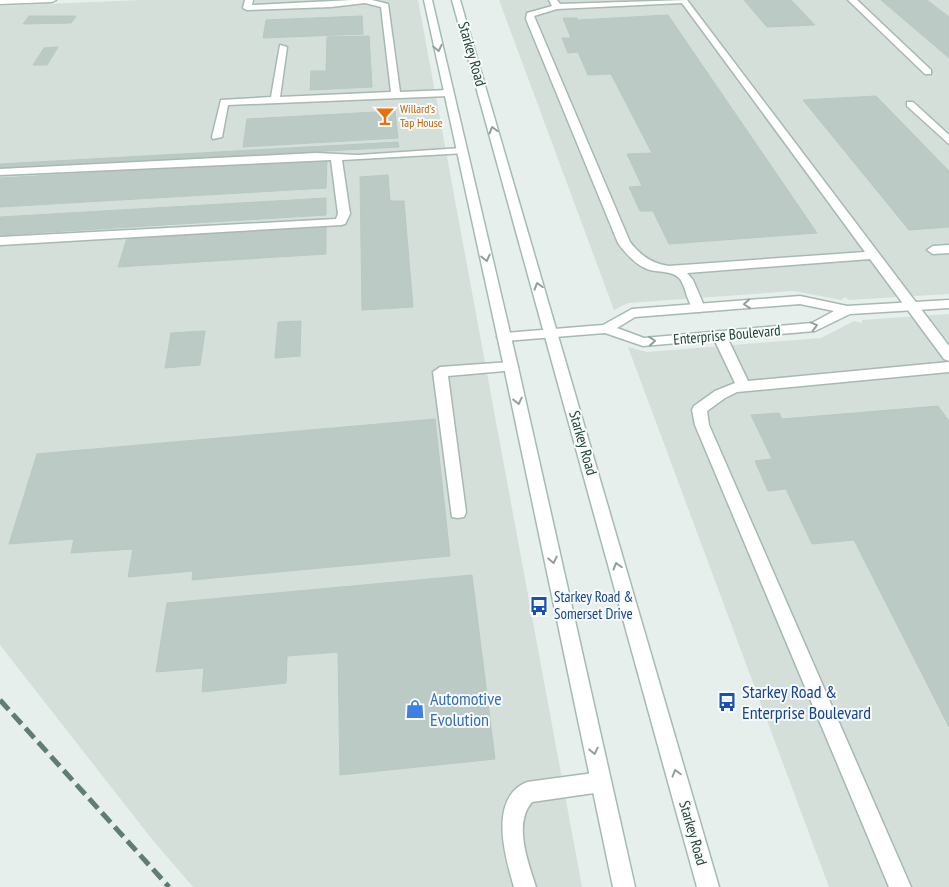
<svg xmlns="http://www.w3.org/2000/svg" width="949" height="887" viewBox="0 0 949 887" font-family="'PT Sans Narrow',sans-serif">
  <rect width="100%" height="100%" fill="#e6efeb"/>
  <path fill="#d4dfda" d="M 142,0 L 418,0 L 582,887 L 193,887 L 151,838 L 0,645 L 0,6 Z
    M 499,0 L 949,0 L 949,294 L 849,300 L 845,297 L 841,300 L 794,291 L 628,303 L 614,310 Z
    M 949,314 L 949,887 L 829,887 L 628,347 L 647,352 L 821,338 L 854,321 L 862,323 L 862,320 Z"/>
  <path fill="#bbcac4" stroke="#b8c9c2" d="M 744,0 L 791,0 L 815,25 L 767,27 Z
    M 881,0 L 927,0 L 949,17 L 949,58 Z
    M 668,15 L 817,233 L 669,244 L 653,211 L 640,211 L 629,187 L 642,186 L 627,154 L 652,153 L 611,74 L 588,75 L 578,52 L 568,53 L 562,38 L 571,38 L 563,18 L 577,18 L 578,20 Z
    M 29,16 L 76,16 L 71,23 L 23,24 Z
    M 362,16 L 363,34 L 263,38 L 266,20 Z
    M 369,36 L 372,87 L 310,90 L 311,71 L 326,71 L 327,37 Z
    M 58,47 L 47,65 L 33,65 L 44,48 Z
    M 876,96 L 949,171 L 949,227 L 909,230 L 803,100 Z
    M 395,111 L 398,138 L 243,147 L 247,119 Z
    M 398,142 L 399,147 L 0,169 L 0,164 Z
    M 327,159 L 326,188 L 0,207 L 0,178 Z
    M 388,175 L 390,201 L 404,201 L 413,307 L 362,310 L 360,177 Z
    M 326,198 L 326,215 L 0,235 L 0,217 Z
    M 326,227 L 326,254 L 118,267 L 127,238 Z
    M 301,321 L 300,356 L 275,358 L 278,322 Z
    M 205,331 L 200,365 L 165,368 L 171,333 Z
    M 938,406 L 949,421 L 949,727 L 854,540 L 812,544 L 786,489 L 768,491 L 755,461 L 772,459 L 751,415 L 779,413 L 782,419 Z
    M 435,419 L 450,556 L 192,580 L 193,571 L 128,577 L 133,549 L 71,553 L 74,539 L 9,544 L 37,454 Z
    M 472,575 L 495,759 L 340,775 L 338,652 L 287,656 L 286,683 L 202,692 L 204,668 L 156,672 L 167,603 Z"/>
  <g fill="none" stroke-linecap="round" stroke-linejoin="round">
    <g stroke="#a8b8b2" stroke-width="3">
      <path id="lane" d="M 245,0 L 253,0 L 252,5 L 352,0 L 372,0 L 388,4 L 400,92 L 448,90 L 453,93 L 448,96 L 228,105 L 222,137 L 213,139 L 212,137 L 221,100 L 271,97 L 280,45 L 287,47 L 280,97 L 391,92 L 381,7 L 365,3 L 331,7 L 247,10 L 243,8 Z
        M 549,0 L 557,0 L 560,4 L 687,0 L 949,346 L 949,361 L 944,359 L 870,259 L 687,273 L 693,280 L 705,308 L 699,312 C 687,309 687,288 680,279 C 673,270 658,273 647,269 C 635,264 626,254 618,243 L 526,19 L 527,13 L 552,6 ZM 682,3 L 865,252 L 669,266 C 652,264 640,255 630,242 L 534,16 L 557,9 Z
        M 848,0 L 857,0 L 931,70 L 931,74 L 925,74 Z
        M 907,102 L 913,102 L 949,135 L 949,144 L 907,106 Z
        M 462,148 L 466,149 L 466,153 L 342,160 L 350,214 L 345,224 L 341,225 L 0,245 L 0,237 L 336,219 L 338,214 L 331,160 L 0,175 L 0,169 L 316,153 L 358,155 Z
        M 949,245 L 949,253 L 933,254 L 927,250 L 933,246 Z
        M 719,331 L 726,335 L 748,381 L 949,362 L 949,372 L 737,392 L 725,398 L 707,411 L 709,425 L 911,887 L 889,887 L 695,425 L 692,410 L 694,406 L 715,391 L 735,383 L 712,335 Z
        M 511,362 L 518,367 L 516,370 L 448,376 L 466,512 L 464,517 L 458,518 L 452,517 L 433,372 L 440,367 Z
        M 601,772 L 608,775 L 611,782 L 608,789 L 601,792 L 532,802 C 513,824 528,862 536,887 L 514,887 C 505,857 488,798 527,782 Z"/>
    </g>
    <g stroke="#a8b8b2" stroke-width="3">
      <path id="street" d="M 0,0 L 56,0 L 52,2 L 0,4 Z
        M 800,296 L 847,306 L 949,300 L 949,308 L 850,314 L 815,331 L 643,346 L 605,333 L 504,341 L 497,337 L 504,333 L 603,325 L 632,309 ZM 800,304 L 834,311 L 812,323 L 644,338 L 617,328 L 635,317 Z"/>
    </g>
    <g stroke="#a4bbb3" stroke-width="3">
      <path id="secondary" d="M 424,0 L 432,0 L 518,367 L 635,887 L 613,887 L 504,367 Z
        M 452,0 L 460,0 L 719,887 L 697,887 Z"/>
    </g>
    <use href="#lane" fill="#fff" fill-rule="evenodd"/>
    <use href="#street" fill="#fff" fill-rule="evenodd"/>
    <use href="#secondary" fill="#fff" fill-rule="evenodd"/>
    <path stroke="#5f7d75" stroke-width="5" stroke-dasharray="13 6" stroke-linecap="butt" d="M 0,700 L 169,887"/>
  </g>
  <defs><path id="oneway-chevron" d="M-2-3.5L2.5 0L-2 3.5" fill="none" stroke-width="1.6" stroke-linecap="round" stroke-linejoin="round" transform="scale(1.25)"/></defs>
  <g stroke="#92a09c">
    <use href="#oneway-chevron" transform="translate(438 48) rotate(78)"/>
    <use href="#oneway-chevron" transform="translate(493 130) rotate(-106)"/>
    <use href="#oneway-chevron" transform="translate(486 258) rotate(77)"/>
    <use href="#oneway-chevron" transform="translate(538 286) rotate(-106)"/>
    <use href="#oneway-chevron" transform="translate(747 304) rotate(175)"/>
    <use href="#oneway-chevron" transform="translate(814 326) rotate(-15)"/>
    <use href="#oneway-chevron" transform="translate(652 341) rotate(-5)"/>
    <use href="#oneway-chevron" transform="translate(518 401) rotate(78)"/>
    <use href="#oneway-chevron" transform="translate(553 560) rotate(78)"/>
    <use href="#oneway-chevron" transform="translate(617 566) rotate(-106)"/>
    <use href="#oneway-chevron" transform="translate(594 751) rotate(78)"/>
    <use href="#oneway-chevron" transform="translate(676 773) rotate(-106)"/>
  </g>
  <defs>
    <g id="bar-bare" transform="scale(1.5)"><path d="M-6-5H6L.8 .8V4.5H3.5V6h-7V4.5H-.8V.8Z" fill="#e8710a" stroke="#f7fbf9" stroke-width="2.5" paint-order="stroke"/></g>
    <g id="bus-bare" transform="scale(1.5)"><path d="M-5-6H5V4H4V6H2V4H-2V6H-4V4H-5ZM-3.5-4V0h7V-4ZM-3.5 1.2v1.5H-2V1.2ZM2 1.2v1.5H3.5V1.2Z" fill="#1a4fb4" stroke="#f7fbf9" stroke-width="2.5" paint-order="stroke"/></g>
    <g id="shop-bare" transform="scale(1.5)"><path d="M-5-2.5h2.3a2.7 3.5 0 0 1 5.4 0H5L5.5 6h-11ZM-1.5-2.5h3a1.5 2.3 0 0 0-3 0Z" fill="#3f7fe0" stroke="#f7fbf9" stroke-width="2.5" paint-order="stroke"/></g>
  </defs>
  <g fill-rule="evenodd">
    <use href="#bar-bare" x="385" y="116"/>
    <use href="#bus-bare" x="539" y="606"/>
    <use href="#bus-bare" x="727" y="702"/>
    <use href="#shop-bare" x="415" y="709"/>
  </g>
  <g text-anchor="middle" stroke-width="4" stroke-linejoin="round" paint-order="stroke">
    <g font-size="12" fill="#c56008" stroke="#f7fbf9" text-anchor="start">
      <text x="400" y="113">Willard's<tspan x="400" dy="14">Tap House</tspan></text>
    </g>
    <g font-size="15" fill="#24423a" stroke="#f7fbf9">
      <text transform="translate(472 54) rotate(74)" y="5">Starkey Road</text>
      <text transform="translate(727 335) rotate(-5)" y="5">Enterprise Boulevard</text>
      <text transform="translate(583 443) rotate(74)" y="5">Starkey Road</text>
      <text transform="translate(693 833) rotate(74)" y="5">Starkey Road</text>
    </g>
    <g font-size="15" fill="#164399" stroke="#f7fbf9" text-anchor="start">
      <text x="554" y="602">Starkey Road &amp;<tspan x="554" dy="17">Somerset Drive</tspan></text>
    </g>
    <g font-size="18" fill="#164399" stroke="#f7fbf9" text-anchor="start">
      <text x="742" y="698">Starkey Road &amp;<tspan x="742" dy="21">Enterprise Boulevard</tspan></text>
    </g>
    <g font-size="18" fill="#366cbe" stroke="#f7fbf9" text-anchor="start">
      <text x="430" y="705">Automotive<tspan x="430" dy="21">Evolution</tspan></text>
    </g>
  </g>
</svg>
